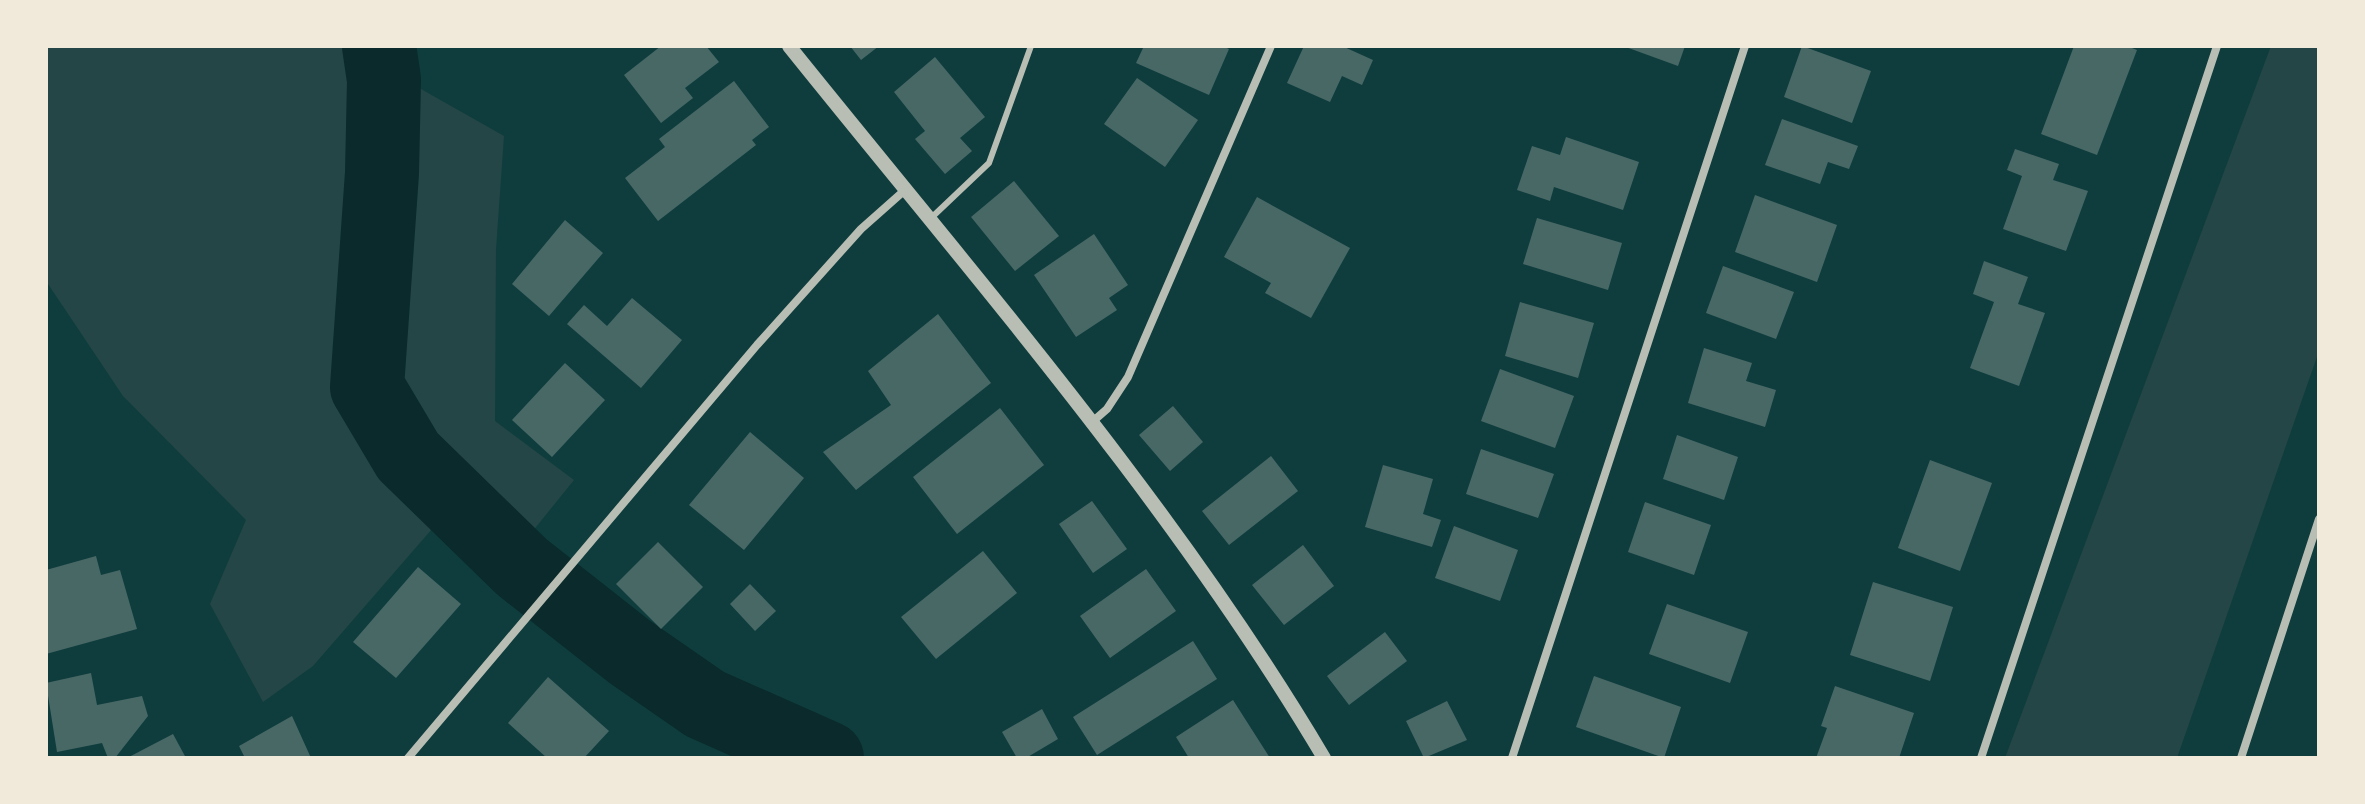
<svg xmlns="http://www.w3.org/2000/svg" width="2365" height="804" viewBox="0 0 2365 804" font-family="Montserrat,sans-serif">
  <rect width="100%" height="100%" fill="#0f3d3e"/>
  <path fill="#244646" d="M 46,46 L 402,46 L 421,89 L 504,136 L 496,249 L 495,421 L 574,480 L 498,574 L 432,529 L 313,666 L 263,702 L 210,604 L 246,520 L 123,396 L 46,281 Z
    M 2271,46 L 2319,46 L 2319,351 L 2177,758 L 2005,758 Z"/>
  <g fill="none" stroke-linecap="round" stroke-linejoin="round">
    <path stroke="#0a2a2b" stroke-width="74" d="M 379,46 L 384,80 L 382,173 L 367,387 L 408,456 L 522,567 L 630,652 L 705,704 L 827,758"/>
  </g>
  <path fill="#486865" d="M 661,46 L 706,46 L 719,62 L 685,88 L 693,98 L 661,123 L 624,75 Z
    M 850,46 L 879,46 L 861,60 Z
    M 1144,46 L 1222,46 L 1229,49 L 1209,95 L 1136,63 Z
    M 1304,46 L 1342,46 L 1373,60 L 1362,85 L 1342,76 L 1330,102 L 1287,83 Z
    M 1623,46 L 1685,46 L 1678,66 Z
    M 1802,46 L 1871,71 L 1852,123 L 1784,97 Z
    M 2074,46 L 2127,46 L 2137,50 L 2097,155 L 2041,134 Z
    M 935,57 L 985,117 L 960,138 L 972,151 L 945,174 L 915,139 L 925,131 L 894,92 Z
    M 1137,78 L 1198,120 L 1165,167 L 1104,124 Z
    M 734,81 L 769,127 L 752,140 L 756,145 L 658,221 L 625,178 L 665,147 L 659,139 Z
    M 1782,119 L 1858,146 L 1849,169 L 1828,162 L 1820,184 L 1765,165 Z
    M 1566,137 L 1639,162 L 1623,210 L 1554,187 L 1550,201 L 1517,190 L 1532,146 L 1560,155 Z
    M 2015,149 L 2059,164 L 2053,180 L 2088,191 L 2066,251 L 2003,229 L 2022,176 L 2007,170 Z
    M 1014,181 L 1059,236 L 1015,271 L 971,217 Z
    M 1755,195 L 1837,225 L 1817,282 L 1735,252 Z
    M 1257,197 L 1350,248 L 1311,318 L 1265,293 L 1271,283 L 1224,257 Z
    M 1537,218 L 1622,243 L 1608,290 L 1523,264 Z
    M 565,220 L 603,253 L 549,316 L 512,284 Z
    M 1094,234 L 1128,285 L 1109,298 L 1117,310 L 1076,337 L 1034,275 Z
    M 1984,261 L 2028,277 L 2018,304 L 2045,313 L 2019,386 L 1970,368 L 1994,302 L 1973,294 Z
    M 1723,266 L 1794,292 L 1776,339 L 1706,313 Z
    M 632,298 L 682,340 L 641,388 L 567,324 L 584,305 L 607,326 Z
    M 1520,302 L 1594,323 L 1578,378 L 1505,356 Z
    M 938,314 L 991,383 L 856,490 L 823,452 L 891,405 L 868,371 Z
    M 1704,348 L 1752,363 L 1746,381 L 1776,390 L 1765,427 L 1688,403 Z
    M 565,363 L 605,400 L 552,457 L 512,420 Z
    M 1500,369 L 1574,396 L 1555,448 L 1481,421 Z
    M 1173,406 L 1203,442 L 1170,471 L 1139,435 Z
    M 1000,408 L 1044,465 L 957,534 L 913,477 Z
    M 750,432 L 804,478 L 744,550 L 689,505 Z
    M 1677,435 L 1738,457 L 1724,500 L 1663,479 Z
    M 1481,449 L 1554,474 L 1538,518 L 1466,494 Z
    M 1271,456 L 1298,491 L 1229,545 L 1202,511 Z
    M 1930,460 L 1992,483 L 1960,571 L 1898,548 Z
    M 1383,465 L 1433,479 L 1423,514 L 1441,520 L 1432,547 L 1365,527 Z
    M 1092,501 L 1127,549 L 1093,573 L 1059,524 Z
    M 1645,502 L 1711,525 L 1694,575 L 1628,552 Z
    M 1454,526 L 1518,550 L 1500,601 L 1435,578 Z
    M 658,542 L 703,587 L 661,629 L 616,584 Z
    M 1303,545 L 1334,586 L 1284,625 L 1252,585 Z
    M 983,551 L 1017,593 L 936,659 L 901,617 Z
    M 96,556 L 101,575 L 120,570 L 137,629 L 46,654 L 46,570 Z
    M 418,567 L 461,604 L 396,678 L 353,642 Z
    M 1146,569 L 1176,611 L 1110,658 L 1080,616 Z
    M 1873,582 L 1953,607 L 1930,681 L 1850,655 Z
    M 750,584 L 776,611 L 755,631 L 730,604 Z
    M 1667,604 L 1748,632 L 1730,683 L 1649,654 Z
    M 1385,632 L 1407,661 L 1349,705 L 1327,676 Z
    M 1193,641 L 1217,679 L 1097,755 L 1073,717 Z
    M 91,673 L 97,705 L 142,696 L 148,716 L 115,758 L 108,758 L 102,743 L 57,752 L 46,683 Z
    M 1594,676 L 1681,707 L 1664,758 L 1576,727 Z
    M 548,677 L 609,731 L 584,758 L 547,758 L 508,723 Z
    M 1835,686 L 1914,713 L 1899,758 L 1816,758 L 1827,728 L 1821,726 Z
    M 1233,700 L 1270,758 L 1189,758 L 1176,737 Z
    M 1447,701 L 1467,740 L 1424,758 L 1406,721 Z
    M 1042,709 L 1058,739 L 1026,758 L 1017,758 L 1002,732 Z
    M 292,716 L 311,758 L 245,758 L 239,746 Z
    M 173,734 L 186,758 L 127,758 Z"/>
  <g fill="none" stroke-linecap="round" stroke-linejoin="round">
    <path stroke="#b8beb3" stroke-width="6" d="M 929,220 L 989,163 L 1031,46"/>
    <path stroke="#b8beb3" stroke-width="8" d="M 1091,423 L 1107,409 L 1128,377 L 1271,46
      M 408,758 L 757,345 L 861,229 L 905,190
      M 1512,758 L 1745,46
      M 1981,758 L 2217,46
      M 2241,758 L 2319,519"/>
    <path stroke="#b8beb3" stroke-width="14" d="M 789,46 C 972,274 1175,506 1324,758"/>
  </g>
  <rect width="2365" height="804" fill="none" stroke="#f1e9da" stroke-width="96"/>
</svg>
